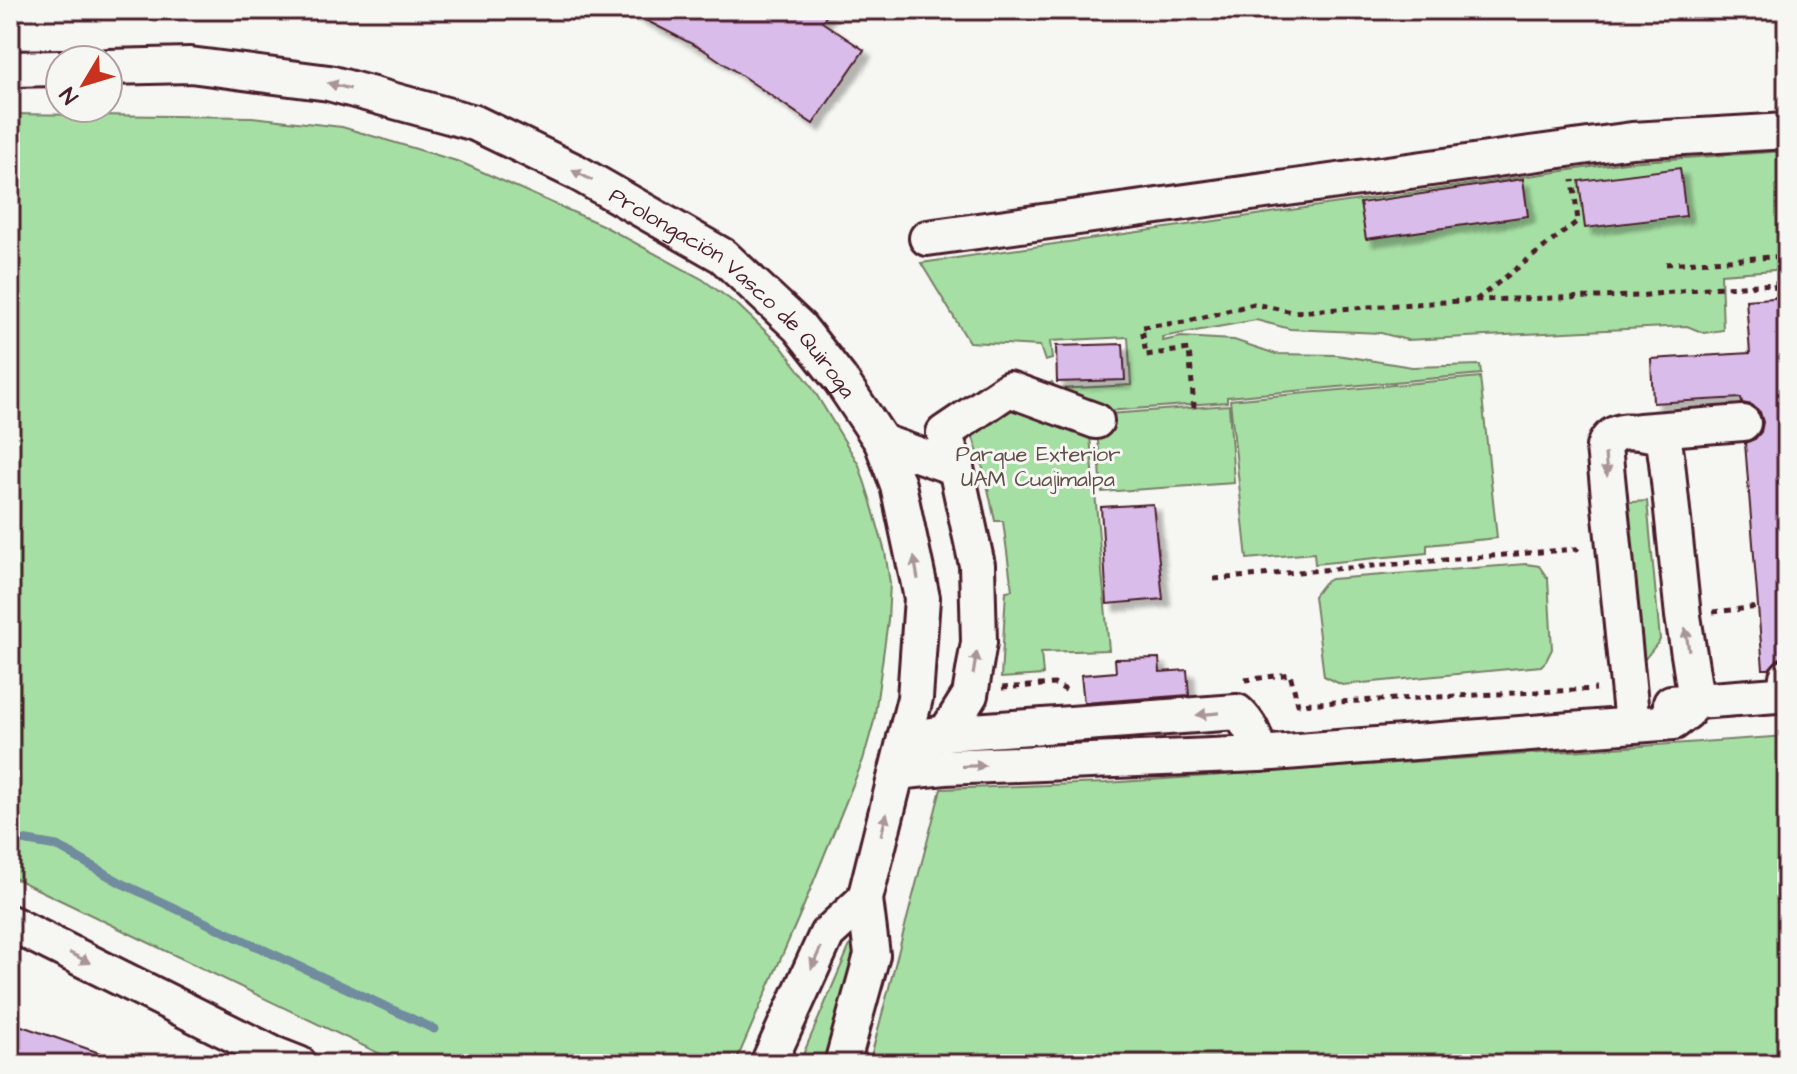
<svg xmlns="http://www.w3.org/2000/svg" width="1797" height="1074" viewBox="0 0 1797 1074" font-family="'Architects Daughter',sans-serif">
  <defs>
    <filter id="shadow"><feDropShadow dx="7" dy="7" stdDeviation="2" flood-color="#0004"/></filter>
  </defs>
  <rect width="100%" height="100%" fill="#f6f6f2"/>
  <filter id="ink" filterUnits="userSpaceOnUse"><feTurbulence type="fractalNoise" baseFrequency=".0125" numOctaves="2"/><feDisplacementMap in="SourceGraphic" scale="16" xChannelSelector="R" yChannelSelector="G"/><feConvolveMatrix kernelMatrix="1 2 1 2 8 2 1 2 1" color-interpolation-filters="sRGB"/></filter>
  <g filter="url(#ink)">
    <path fill="#a6dfa3" stroke="#787f67" stroke-width="2" d="M 10,114 L 252,117 L 342,127 L 460,162 L 602,225 L 702,279 L 739,306 L 780,345 L 810,384 L 859,465 L 870,499 L 885,552 L 890,583 L 888,620 L 874,721 L 863,760 L 804,905 L 735,1064 L 401,1064 L 10,876 Z
      M 1787,151 L 1787,269 L 1721,274 L 1723,330 L 1704,333 L 1687,326 L 1407,340 L 1381,333 L 1290,329 L 1256,320 L 1162,337 L 1163,341 L 1181,337 L 1234,340 L 1276,354 L 1337,355 L 1412,367 L 1480,365 L 1481,374 L 1227,397 L 1227,402 L 1092,412 L 1035,390 L 1052,382 L 1056,389 L 1131,385 L 1128,337 L 1050,341 L 1052,359 L 1045,361 L 1040,346 L 969,342 L 921,263 L 1626,162 Z
      M 1480,377 L 1497,538 L 1427,545 L 1427,553 L 1315,564 L 1314,553 L 1247,559 L 1230,400 Z
      M 1013,399 L 1089,425 L 1109,650 L 1041,652 L 1043,675 L 1001,678 L 1006,591 L 1012,590 L 1003,521 L 995,521 L 985,475 L 970,428 Z
      M 1229,405 L 1234,483 L 1102,492 L 1096,415 Z
      M 1647,501 L 1660,640 L 1636,670 L 1617,503 Z
      M 1526,564 L 1539,566 L 1548,579 L 1552,649 L 1546,661 L 1541,666 L 1342,685 L 1324,676 L 1314,596 L 1324,583 L 1331,579 Z
      M 1787,736 L 1787,1064 L 869,1064 L 941,789 L 1106,783 Z
      M 854,936 L 860,942 L 823,1064 L 799,1064 Z"/>
    <g fill="none" stroke-linecap="round" stroke-linejoin="round">
      <path stroke="#708c9e" stroke-width="9" d="M 10,838 L 57,846 L 123,884 L 434,1029"/>
    </g>
    <path fill="#dabcea" stroke="#4a1f2b" stroke-width="2" filter="url(#shadow)" d="M 626,10 L 830,10 L 822,22 L 864,50 L 813,124 L 704,50 Z
      M 1680,168 L 1686,216 L 1585,228 L 1579,181 Z
      M 1523,179 L 1528,216 L 1366,239 L 1360,203 Z
      M 1787,297 L 1787,657 L 1778,659 L 1769,669 L 1763,669 L 1745,443 L 1755,439 L 1761,432 L 1763,422 L 1760,412 L 1752,405 L 1742,403 L 1741,398 L 1653,403 L 1651,359 L 1750,353 L 1746,300 Z
      M 1123,344 L 1125,380 L 1057,382 L 1056,346 Z
      M 1153,504 L 1163,599 L 1107,604 L 1101,507 Z
      M 1159,658 L 1160,672 L 1187,670 L 1189,695 L 1084,703 L 1081,675 L 1116,672 L 1115,659 Z
      M 10,1022 L 120,1060 L 120,1064 L 10,1064 Z"/>
    <g fill="none" stroke-linecap="round" stroke-linejoin="round">
      <g stroke="#4a1f2b" stroke-width="40">
        <g id="minor">
          <path id="s1" d="M 108,67 L 190,65 L 329,83 L 475,123 L 576,172 L 723,256 L 799,327 L 840,379 L 882,442 L 898,485 L 922,598 L 915,698 L 865,899 L 872,955 L 842,1064"/>
          <path d="M 10,69 L 60,68"/>
          <path d="M 927,238 L 1632,140 L 1787,131"/>
          <path d="M 1640,431 L 1743,423"/>
          <path d="M 882,442 L 956,468 L 977,565 L 979,642 L 970,695 L 946,733"/>
          <path d="M 956,468 L 944,433 L 1009,389 L 1096,421"/>
          <path d="M 1671,703 L 1777,695 L 1786,686 L 1787,677"/>
          <path d="M 905,739 L 946,733 L 1237,712 C 1250,724 1255,736 1259,754"/>
          <path d="M 897,772 L 945,767 L 1259,754 L 1674,722 L 1688,711 L 1695,693 L 1683,616 L 1667,462 L 1664,441 L 1660,436 C 1641,432 1612,424 1604,447 L 1632,724"/>
          <path d="M 10,923 L 271,1053 L 299,1064"/>
          <path d="M 768,1064 L 827,934 L 865,899"/>
        </g>
      </g>
      <path stroke="#4a1f2b" stroke-width="5" stroke-dasharray="6 6" stroke-linecap="butt" d="M 1666,264 L 1787,256
        M 1775,284 L 1787,283
        M 1476,300 L 1578,221 L 1573,180
        M 1194,408 L 1189,349 L 1146,355 L 1142,327 L 1185,322 L 1254,304 L 1293,312 L 1475,300 L 1638,296 L 1707,288 L 1775,284 L 1777,298
        M 1214,579 L 1577,549 L 1581,544
        M 1713,612 L 1759,607
        M 1245,680 L 1290,674 L 1298,704 L 1596,689
        M 1002,688 L 1054,684 L 1066,690"/>
      <use href="#minor" stroke="#f6f6f2" stroke-width="34"/>
    </g>
    <defs><path id="oneway-solid" d="M-6-.8H1V-3.2L6.5 0L1 3.2V.8H-6Z" transform="scale(2)"/></defs>
    <g fill="#a99598">
      <use href="#oneway-solid" transform="translate(339 86) rotate(-166)"/>
      <use href="#oneway-solid" transform="translate(582 175) rotate(-152)"/>
      <use href="#oneway-solid" transform="translate(1606 465) rotate(85)"/>
      <use href="#oneway-solid" transform="translate(916 568) rotate(-100)"/>
      <use href="#oneway-solid" transform="translate(1687 639) rotate(-99)"/>
      <use href="#oneway-solid" transform="translate(975 663) rotate(-81)"/>
      <use href="#oneway-solid" transform="translate(1208 714) rotate(175)"/>
      <use href="#oneway-solid" transform="translate(974 766) rotate(-2)"/>
      <use href="#oneway-solid" transform="translate(884 824) rotate(-76)"/>
      <use href="#oneway-solid" transform="translate(80 958) rotate(27)"/>
      <use href="#oneway-solid" transform="translate(816 958) rotate(114)"/>
    </g>
  </g>
  <g text-anchor="middle" stroke-width="6" stroke-linejoin="round" paint-order="stroke">
    <g font-size="22" fill="#4a1f2b" stroke="#f6f6f2">
      <text dy="8" stroke="none"><textPath href="#s1" startOffset="686">Prolongación Vasco de Quiroga</textPath></text>
    </g>
    <g font-size="22" fill="#614f49" stroke="#f6f6f2">
      <text x="1038" y="461">Parque Exterior<tspan x="1038" dy="25">UAM Cuajimalpa</tspan></text>
    </g>
  </g>
  <rect width="1797" height="1074" fill="none" stroke="#f6f6f2" stroke-width="40"/>
  <rect x="20" y="20" width="1757" height="1034" fill="none" stroke="#4a1f2b" stroke-width="3" filter="url(#ink)"/>
  <g transform="translate(84 84) rotate(232)"><circle r="38" fill="#f6f6f2" stroke="#b1a0a2" stroke-width="2"/>
  <path d="M0-6L14 30L0 20L-14 30Z" fill="#c8321e"/>
  <text y="-12" font-size="22" font-weight="bold" text-anchor="middle" fill="#4a1f2b">N</text>
  </g>
</svg>
